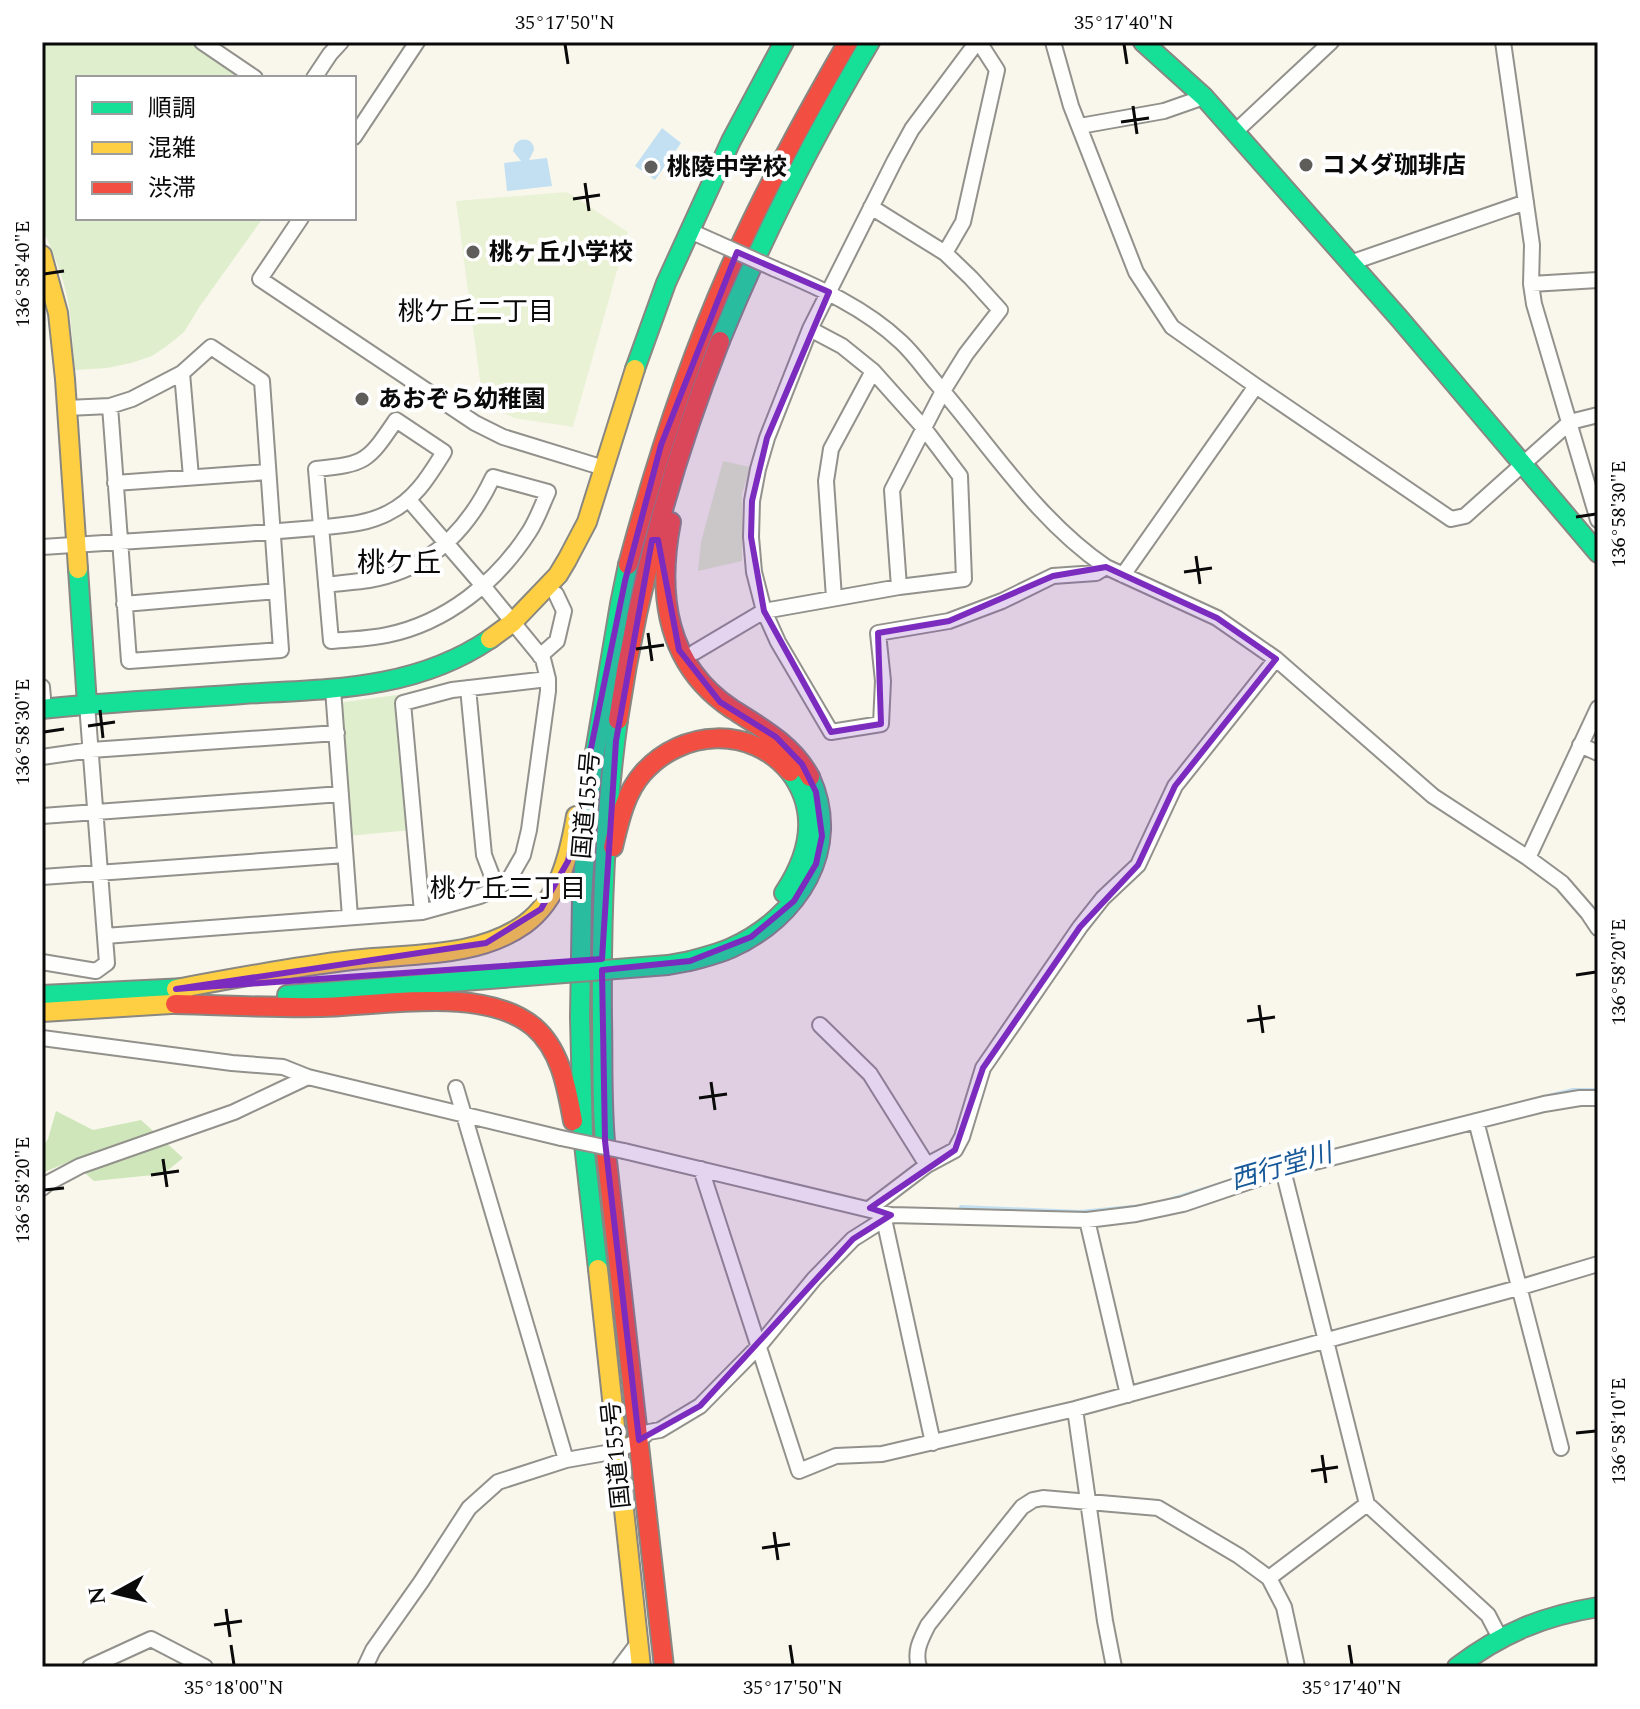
<svg xmlns="http://www.w3.org/2000/svg" width="1640" height="1709" viewBox="0 0 1640 1709" font-family="Spectral,'Noto Sans JP',serif">
  <rect width="100%" height="100%" fill="#f9f7ec"/>
  <path fill="#dfeecc" d="M 42,42 L 192,42 L 246,78 L 78,78 L 78,218 L 263,218 L 200,306 L 184,332 L 168,345 L 152,356 L 131,363 L 107,368 L 75,370 C 72,343 72,314 65,288 C 59,267 51,247 42,228 Z
    M 723,461 L 750,467 L 742,494 L 742,561 L 698,571 L 701,542 Z
    M 397,695 L 411,830 L 349,836 L 340,706 L 344,702 Z"/>
  <path fill="#cfe6ba" d="M 56,1111 L 93,1130 L 141,1120 L 183,1158 L 163,1174 L 94,1181 L 71,1161 L 42,1173 L 42,1148 L 48,1139 Z"/>
  <path fill="#eaf2d6" d="M 567,192 L 628,232 L 573,427 L 514,418 L 483,403 L 456,201 Z"/>
  <path fill="#c3e0f2" d="M 662,128 L 681,143 L 655,180 L 635,166 Z
    M 520,140 C 528,138 534,142 534,150 L 529,160 L 547,158 L 552,186 L 507,191 L 504,163 L 521,161 L 513,151 L 515,144 Z"/>
  <g fill="none" stroke-linecap="round" stroke-linejoin="round">
    <path stroke="#c3e0f2" stroke-width="4" d="M 1544,1097 L 1573,1090 L 1598,1090
      M 1166,1201 L 1230,1181
      M 961,1207 L 1080,1212 L 1142,1206"/>
    <g stroke="#92918c" stroke-width="18">
      <path id="street" d="M 202,42 L 255,78
        M 977,42 L 912,129 L 895,160 L 810,329 L 767,438 L 758,469 L 752,501 L 751,537 L 754,572 L 764,611 L 778,642 L 831,732 L 881,724 L 883,681 L 878,633 L 949,621 L 1002,601 L 1053,576 L 1096,573 L 1106,567
        M 1053,42 L 1071,106 L 1136,272 L 1172,327 L 1256,386 L 1451,519 L 1465,516 L 1570,422 L 1598,415
        M 1503,42 L 1532,245 L 1531,284 L 1534,304 L 1598,520
        M 314,78 L 330,54 L 341,42
        M 1080,126 L 1164,111 L 1204,97
        M 1235,132 L 1331,42
        M 354,137 L 417,42
        M 871,207 L 945,253 L 971,278 L 1000,310 L 966,354 L 943,391 L 892,490 L 899,587
        M 301,218 L 260,279 L 475,423 L 503,437 L 604,468
        M 690,231 L 717,243
        M 945,253 L 963,222 L 997,70 L 979,42
        M 1350,263 L 1526,202
        M 775,269 C 820,288 865,308 901,342 C 914,354 925,370 937,384 C 991,447 1037,520 1106,567 L 1217,618 L 1276,659 L 1433,796 L 1528,858 L 1562,883 L 1588,913 L 1598,928
        M 1531,284 L 1598,280
        M 182,373 L 191,477
        M 67,408 L 110,406 L 132,399 L 182,373 L 211,347 L 262,381 L 281,650 L 129,661 L 110,406
        M 115,483 L 268,472
        M 42,547 C 109,543 176,538 243,534 C 268,532 292,530 316,528 C 341,525 365,525 388,513 C 415,500 429,476 444,452 L 396,420 C 368,461 367,464 316,469 C 321,526 326,584 331,641 C 350,639 369,639 387,635 C 446,623 497,582 529,532 C 537,520 542,505 548,492 L 493,477 C 468,530 429,570 369,580 C 355,582 340,583 326,585
        M 1123,575 L 1256,386
        M 834,598 L 826,481 L 831,449 L 873,371
        M 124,604 L 277,591
        M 695,652 L 764,611 L 899,587 L 964,579 L 960,476 L 923,427 L 873,371 L 842,346 L 810,329
        M 540,656 L 557,641 L 564,611 L 556,594
        M 42,687 L 43,698
        M 468,688 L 484,855 L 497,889
        M 333,689 L 350,917
        M 1580,745 L 1598,753
        M 42,757 L 91,750 L 337,733
        M 42,816 L 341,794
        M 1528,858 L 1598,708
        M 42,877 L 345,855
        M 422,912 L 403,703 L 452,690 L 548,679
        M 105,936 L 422,912 L 480,896 L 497,889 L 511,876 L 523,855 L 529,830 L 548,691 L 548,679 L 543,659 L 484,587 L 409,500
        M 42,962 L 96,971 L 107,963 L 87,704
        M 820,1025 L 870,1074 L 927,1165
        M 42,1038 L 232,1063 L 283,1067 L 308,1077 L 561,1138
        M 456,1088 L 566,1460
        M 1476,1121 L 1561,1448
        M 624,1151 L 891,1215 L 1087,1220 L 1136,1214 L 1183,1204 L 1283,1170 L 1544,1104 L 1580,1098 L 1598,1098
        M 701,1169 L 799,1471 L 836,1456 L 882,1454 L 1075,1409 L 1518,1288 L 1598,1264
        M 1283,1170 L 1367,1504 L 1488,1615 L 1500,1638
        M 42,1188 L 48,1183 L 80,1166 L 234,1112 L 308,1077
        M 869,1209 L 927,1165 L 955,1150 L 962,1137 L 983,1068 L 1080,927 L 1103,898 L 1138,865 L 1175,786 L 1276,659
        M 884,1219 L 933,1443
        M 1087,1220 L 1128,1395
        M 1075,1409 L 1105,1621 L 1114,1667
        M 1269,1578 L 1367,1504
        M 90,1667 L 151,1639 L 205,1667
        M 365,1667 L 373,1650 L 421,1582 L 469,1508 L 498,1482 L 566,1460 L 617,1451 L 639,1440 L 649,1432 L 660,1430 L 700,1406 L 759,1346 L 814,1279 L 853,1239 L 891,1215
        M 620,1667 L 639,1642
        M 919,1667 C 914,1651 921,1639 928,1625 L 1022,1507 L 1033,1500 L 1043,1498 L 1158,1508 L 1239,1556 L 1269,1578 L 1284,1607 L 1297,1667"/>
    </g>
    <g stroke="#888782" stroke-width="22">
      <path id="fast" d="M 1143,42 L 1204,97 L 1399,318 L 1598,553
        M 720,341 C 762,237 813,138 870,42
        M 635,369 L 666,283 L 731,141 L 784,42
        M 78,569 L 87,704
        M 42,709 C 109,702 176,699 243,694 C 330,689 415,690 490,639
        M 784,893 C 810,854 820,812 790,772
        M 690,961 C 704,957 718,954 731,948 C 798,918 843,849 810,777
        M 42,995 L 186,988
        M 287,995 L 502,978
        M 606,1152 C 601,1108 603,1062 602,1018 C 601,918 604,819 618,720
        M 598,1269 L 583,1135 L 580,1017 L 582,899 L 587,821 L 593,764 L 620,604 L 628,565
        M 1457,1667 C 1502,1633 1543,1616 1598,1607"/>
    </g>
    <g stroke="#888782" stroke-width="22">
      <path id="slow" d="M 42,255 L 58,313 L 65,379 L 78,569
        M 490,639 L 512,623 L 558,575 L 567,560 L 587,522 L 635,369
        M 176,989 C 234,978 293,967 352,960 C 409,953 476,959 525,924 C 559,899 569,856 576,816
        M 42,1012 L 187,1003
        M 598,1269 L 641,1667"/>
    </g>
    <g stroke="#888782" stroke-width="22">
      <path id="jam" d="M 671,522 C 657,595 666,665 732,709 C 762,728 793,745 810,777
        M 628,565 C 655,464 687,365 729,270 C 764,191 805,116 848,42
        M 618,720 C 637,590 672,463 720,341
        M 613,847 C 619,822 625,793 643,773 C 682,729 751,725 790,772
        M 175,1004 C 224,1005 272,1008 321,1007 C 382,1006 484,985 534,1027 C 561,1050 567,1089 573,1121
        M 606,1152 L 664,1667"/>
    </g>
    <use href="#street" stroke="#fefefc" stroke-width="14"/>
    <use href="#fast" stroke="#16e098" stroke-width="18"/>
    <use href="#slow" stroke="#ffcf43" stroke-width="18"/>
    <use href="#jam" stroke="#f24e42" stroke-width="18"/>
    <g stroke="#92918c" stroke-width="18" stroke-linecap="butt">
      <path id="street-bridge" d="M 717,243 L 775,269
        M 561,1138 L 624,1151"/>
    </g>
    <g stroke="#888782" stroke-width="22" stroke-linecap="butt">
      <path id="fast-bridge" d="M 502,978 L 668,965 L 690,961"/>
    </g>
    <use href="#street-bridge" stroke="#fefefc" stroke-width="14"/>
    <use href="#fast-bridge" stroke="#16e098" stroke-width="18"/>
  </g>
  <path fill="#7b2cbf" fill-opacity="0.2" stroke="#7b2cbf" stroke-width="6" stroke-linejoin="round" d="M 737,252 L 829,292 L 767,438 L 752,501 L 751,537 L 764,611 L 831,732 L 881,724 L 878,633 L 949,621 L 1053,576 L 1106,567 L 1217,618 L 1276,659 L 1175,786 L 1138,865 L 1080,927 L 983,1068 L 955,1150 L 870,1208 L 891,1215 L 853,1239 L 700,1406 L 639,1440 L 605,1141 L 602,970 L 690,961 L 751,937 L 794,901 L 816,864 L 822,836 L 816,792 L 802,764 L 776,737 L 720,702 L 679,650 L 658,540 L 652,540 L 616,741 L 602,959 L 176,989 L 486,943 L 541,909 L 568,861 L 625,581 L 661,445 Z"/>
  <path fill="none" stroke="#0a0a0a" stroke-width="3" d="M 565,44 L 568,64M 1124,44 L 1127,64M 1133,106 L 1137,134M 1121,122 L 1149,118M 585,183 L 589,211M 573,199 L 600,195M 44,274 L 64,271M 1576,517 L 1596,514M 1196,556 L 1200,584M 1184,572 L 1212,568M 648,633 L 652,661M 636,649 L 664,645M 100,710 L 103,738M 88,726 L 115,722M 44,732 L 64,729M 1576,975 L 1596,972M 1259,1005 L 1263,1033M 1247,1021 L 1275,1017M 711,1082 L 715,1110M 699,1098 L 727,1094M 163,1159 L 167,1187M 151,1175 L 179,1171M 44,1190 L 64,1188M 1576,1433 L 1596,1431M 1322,1455 L 1326,1483M 1311,1471 L 1338,1467M 774,1532 L 778,1560M 762,1548 L 790,1544M 226,1609 L 230,1637M 214,1625 L 242,1621M 231,1645 L 234,1665M 790,1645 L 793,1665M 1349,1645 L 1352,1665"/>
  <g fill="#5e5d59" stroke="#fff" stroke-width="3">
    <circle cx="1306" cy="165" r="8"/>
    <circle cx="651" cy="167" r="8"/>
    <circle cx="473" cy="252" r="8"/>
    <circle cx="362" cy="399" r="8"/>
  </g>
  <g text-anchor="middle" stroke-width="8" stroke-linejoin="round" paint-order="stroke">
    <g font-size="24" font-weight="bold" fill="#0a0a0a" stroke="#fff" text-anchor="start">
      <text x="1322" y="173">コメダ珈琲店</text>
      <text x="667" y="175">桃陵中学校</text>
      <text x="489" y="260">桃ヶ丘小学校</text>
      <text x="378" y="407">あおぞら幼稚園</text>
    </g>
    <g font-size="24" fill="#0a0a0a" stroke="#fff">
      <text transform="translate(586 805) rotate(-85)" y="8">国道155号</text>
      <text transform="translate(616 1455) rotate(-96)" y="8">国道155号</text>
    </g>
    <g font-size="26" fill="#0a0a0a" stroke="#fff">
      <text x="476" y="320">桃ケ丘二丁目</text>
      <text x="508" y="897">桃ケ丘三丁目</text>
    </g>
    <g font-size="26" font-style="italic" fill="#165898" stroke="#fff">
      <text transform="translate(1281 1166) rotate(-16)" y="9">西行堂川</text>
    </g>
    <g font-size="28" fill="#0a0a0a" stroke="#fff">
      <text x="399" y="572">桃ケ丘</text>
    </g>
  </g>
  <rect width="1640" height="1709" fill="none" stroke="#ffffff" stroke-width="88"/>
  <rect x="76" y="76" width="280" height="144" fill="#ffffff" stroke="#9d9d9d" stroke-width="2"/>
  <rect x="92" y="102" width="40" height="12" fill="#16e098" stroke="#9d9d9d" stroke-width="2"/>
  <text x="148" y="116" font-size="24" fill="#0a0a0a">順調</text>
  <rect x="92" y="142" width="40" height="12" fill="#ffcf43" stroke="#9d9d9d" stroke-width="2"/>
  <text x="148" y="156" font-size="24" fill="#0a0a0a">混雑</text>
  <rect x="92" y="182" width="40" height="12" fill="#f24e42" stroke="#9d9d9d" stroke-width="2"/>
  <text x="148" y="196" font-size="24" fill="#0a0a0a">渋滞</text>
  <g transform="translate(116 1593) rotate(262)" stroke="#ffffff" stroke-width="6" paint-order="stroke">
  <path d="M0-6L14 30L0 20L-14 30Z" fill="#0a0a0a"/>
  <text y="-12" font-size="22" font-weight="bold" text-anchor="middle" fill="#0a0a0a">N</text>
  </g>
  <rect x="44" y="44" width="1552" height="1621" fill="none" stroke="#0a0a0a" stroke-width="3"/>
  <g font-size="20" text-anchor="middle" fill="#0a0a0a">
    <text x="565" y="29">35°17'50"N</text>
    <text x="1124" y="29">35°17'40"N</text>
    <text transform="translate(22 274) rotate(-90)" y="7">136°58'40"E</text>
    <text transform="translate(1618 514) rotate(-90)" y="7">136°58'30"E</text>
    <text transform="translate(22 732) rotate(-90)" y="7">136°58'30"E</text>
    <text transform="translate(1618 972) rotate(-90)" y="7">136°58'20"E</text>
    <text transform="translate(22 1190) rotate(-90)" y="7">136°58'20"E</text>
    <text transform="translate(1618 1431) rotate(-90)" y="7">136°58'10"E</text>
    <text x="234" y="1694">35°18'00"N</text>
    <text x="793" y="1694">35°17'50"N</text>
    <text x="1352" y="1694">35°17'40"N</text>
  </g>
</svg>
